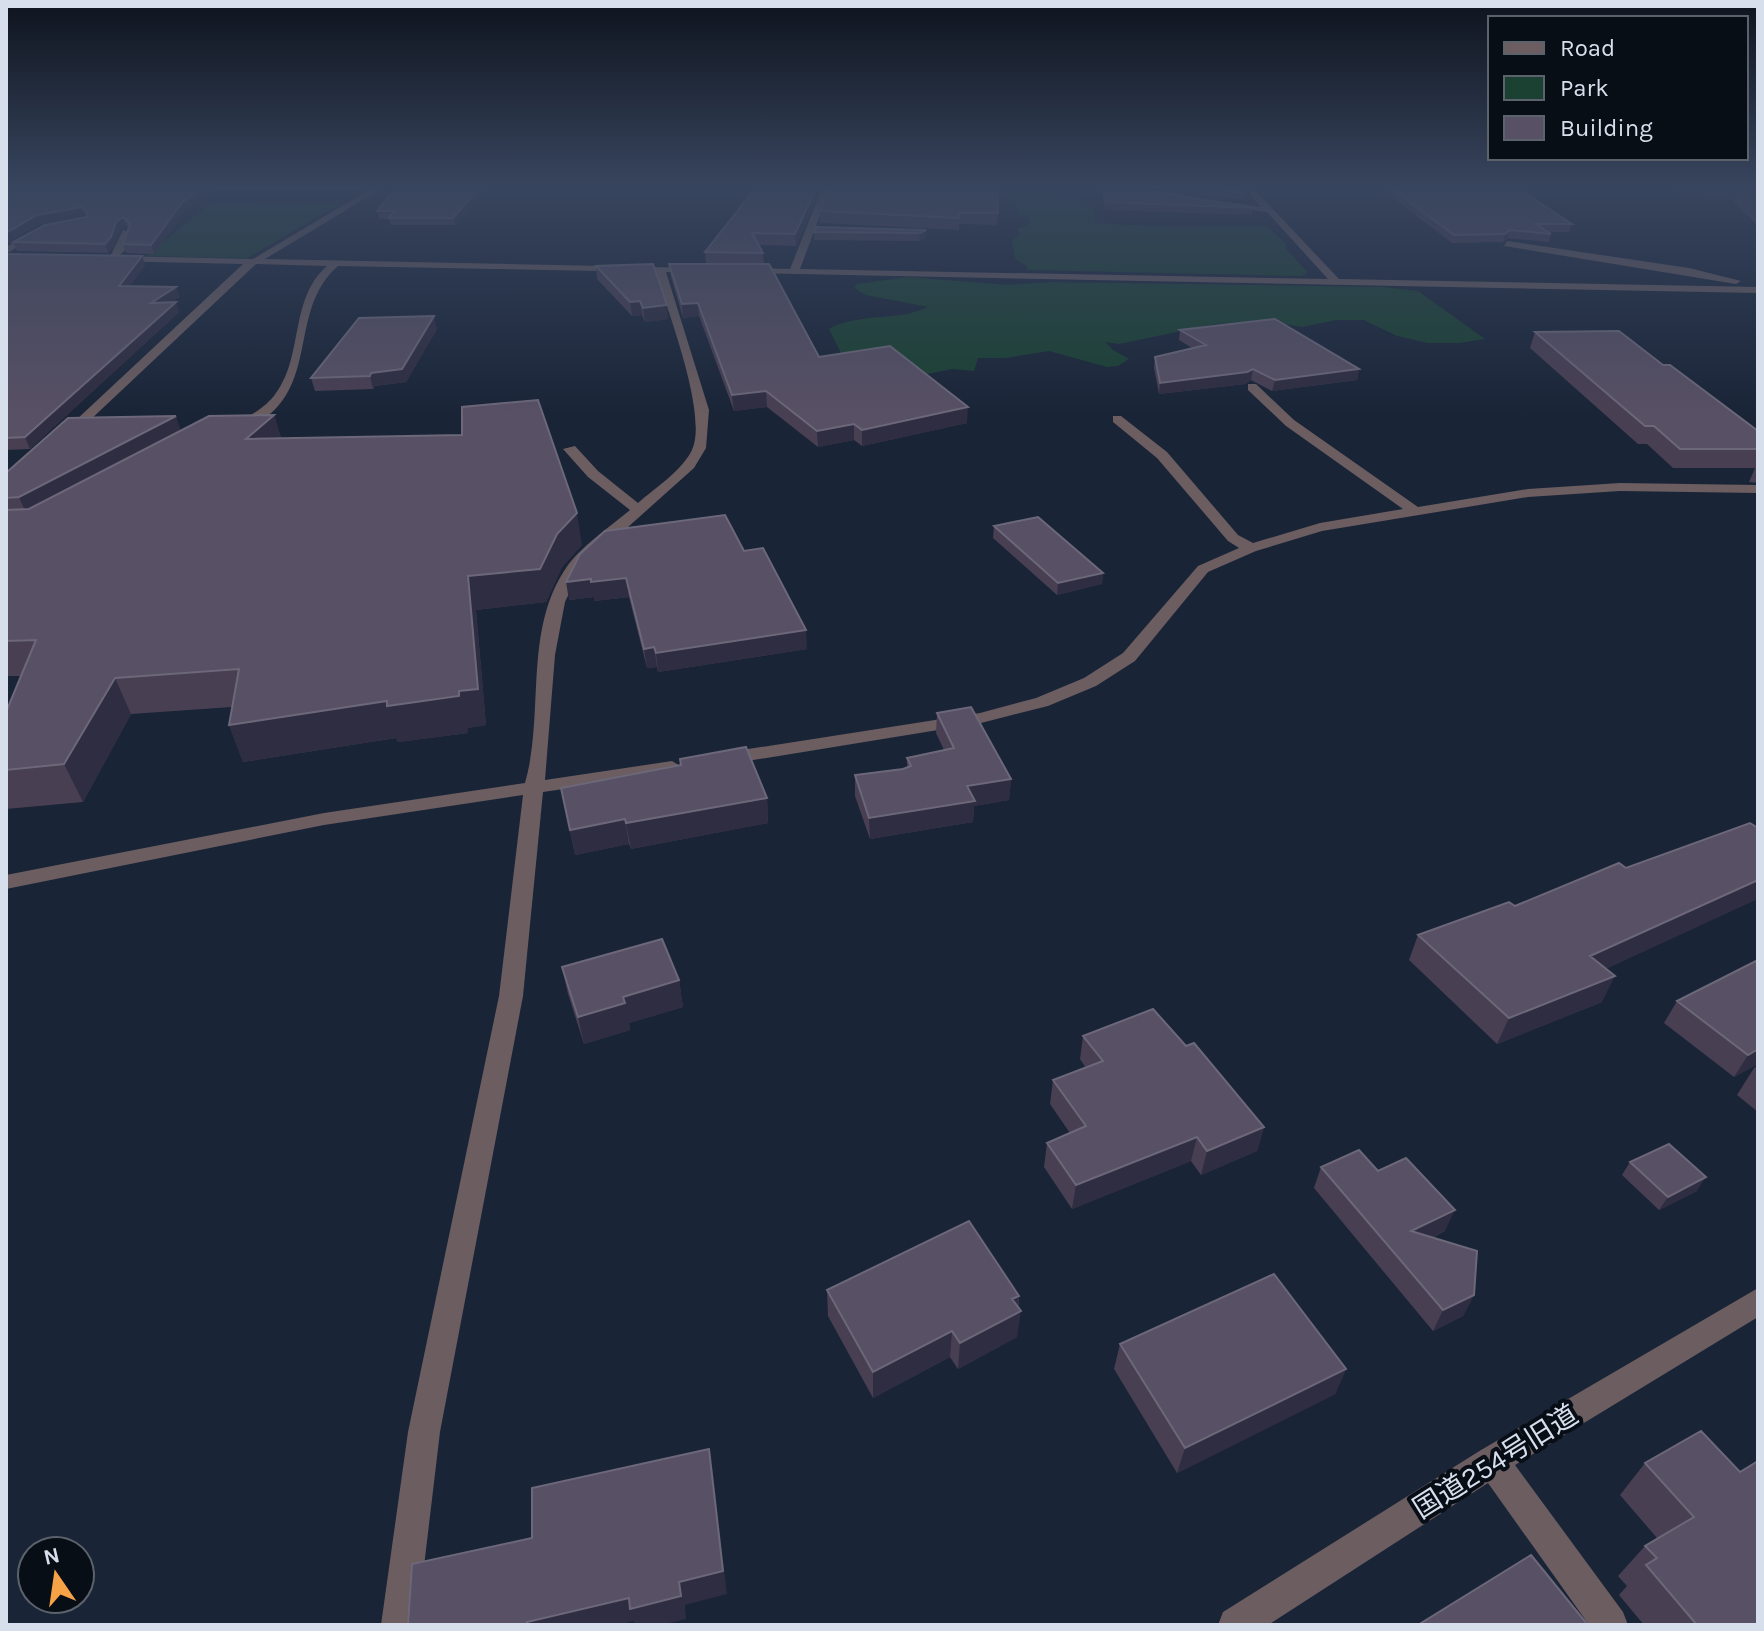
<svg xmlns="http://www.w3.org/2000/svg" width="1764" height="1631" viewBox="0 0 1764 1631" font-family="Karla,'Noto Sans JP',sans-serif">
  <rect width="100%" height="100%" fill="#192437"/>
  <path fill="#1a4131" d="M 1015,195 L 1082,200 L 1093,209 L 1096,223 L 1169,227 L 1266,226 L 1286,244 L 1287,250 L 1308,273 L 1301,276 L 1027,270 L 1027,266 L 1015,259 L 1012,240 L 1020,234 L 1017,229 L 1029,224 L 1030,218 L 1018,214 L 1018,206 L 1010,200 Z
    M 212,202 L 342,203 L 247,258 L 146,256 Z
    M 908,277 L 1008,285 L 1049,282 L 1384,287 L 1418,291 L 1485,339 L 1459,343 L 1428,343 L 1397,336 L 1364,320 L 1336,320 L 1302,327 L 1265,321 L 1215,324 L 1119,344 L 1105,342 L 1113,350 L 1129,359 L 1118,366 L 1107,367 L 1049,351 L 1005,358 L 978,358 L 974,371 L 952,369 L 922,375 L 842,355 L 829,329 C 860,312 897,322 928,307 L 866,295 L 854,288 L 857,284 Z"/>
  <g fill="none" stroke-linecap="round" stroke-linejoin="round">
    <path fill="#6b5d60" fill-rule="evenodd" d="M 386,186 L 265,259 L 697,268 L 694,273 L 666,272 L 709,410 L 706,448 L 694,468 L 580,570 L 565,602 L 555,655 L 545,780 L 672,761 L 682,767 L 672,773 L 543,792 L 523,996 L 440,1432 L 417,1625 L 381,1625 L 408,1432 L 499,996 L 523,795 L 324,825 L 6,889 L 6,875 L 324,813 L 525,783 C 545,714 523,631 566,568 C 579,548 611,526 630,510 L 588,477 L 563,449 L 575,446 L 598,471 L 638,503 C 655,488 680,472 691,452 C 710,418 667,310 656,272 L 338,266 C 282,315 328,402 235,433 L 231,432 L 231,426 C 246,418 266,408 276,393 C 304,355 289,299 327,266 L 256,264 L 71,438 L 60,435 L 243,264 L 108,261 L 123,230 L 130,232 L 126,249 L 119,256 L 253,259 L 370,189 L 186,189 L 183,186 Z
      M 823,186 L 831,186 L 800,269 L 1328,279 L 1267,212 L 1226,207 L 1229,202 L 1261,207 L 1243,186 L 1251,186 L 1339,279 L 1758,287 L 1758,293 L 743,273 L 746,268 L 790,269 Z
      M 34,231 L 41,233 L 6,254 L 6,247 Z
      M 1507,241 L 1689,268 L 1741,281 L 1736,284 L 1504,246 Z
      M 1248,384 L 1256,384 L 1294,420 L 1418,507 L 1528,489 L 1620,483 L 1758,485 L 1758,493 L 1620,491 L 1528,497 L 1322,531 L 1256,551 L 1208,572 L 1135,661 L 1096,686 L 1048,706 L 981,723 L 723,765 L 716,763 L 714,759 L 723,753 L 980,713 L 1036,698 L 1084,678 L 1123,653 L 1198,566 L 1239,548 L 1228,541 L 1157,458 L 1113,422 L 1113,416 L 1121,416 L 1167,452 L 1238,535 L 1253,543 L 1320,523 L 1403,509 L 1286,426 L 1248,390 Z
      M 1758,1288 L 1758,1317 L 1515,1465 L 1623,1612 L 1628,1625 L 1589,1625 L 1488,1483 L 1268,1625 L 1218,1625 L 1223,1612 L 1481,1450 Z"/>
  </g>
  <path fill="#493f53" d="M 6,186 L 212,192 L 185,211 L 154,254 L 126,253 L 123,244 L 128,228 L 126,226 L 119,231 L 114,246 L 108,253 L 17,251 L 13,242 L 87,216 L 85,215 L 40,224 Z
    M 397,186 L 488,186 L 455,225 L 391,225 L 389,219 L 379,219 L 377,211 Z
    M 580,186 L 656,186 L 580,188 Z
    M 757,186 L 822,186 L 796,246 L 759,245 L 763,253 L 764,264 L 819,357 L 967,423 L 862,446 L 854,440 L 818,447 L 767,407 L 734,411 L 699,316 L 683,318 L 671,277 L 669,264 L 706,264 L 705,252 Z
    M 1000,186 L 1056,186 L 1053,190 Z
    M 1100,186 L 1124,186 L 1254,208 L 1252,215 L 1105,210 Z
    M 1140,186 L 1239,186 L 1244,193 L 1243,200 Z
    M 1377,186 L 1514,186 L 1572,224 L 1569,232 L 1548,232 L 1551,234 L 1549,242 L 1507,238 L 1503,242 L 1452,243 Z
    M 1667,186 L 1758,186 L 1758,224 L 1756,224 L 1730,198 L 1674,194 Z
    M 820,211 L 998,213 L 997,225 L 959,224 L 959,230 L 820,223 Z
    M 926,230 L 926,238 L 919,241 L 814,240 L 814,232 Z
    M 6,254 L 142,256 L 145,265 L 130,286 L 180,297 L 171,302 L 179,312 L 30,449 L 6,450 Z
    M 596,266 L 668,319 L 645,322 L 642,315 L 632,316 L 597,279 Z
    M 437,329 L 406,382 L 375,386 L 373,389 L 315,391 L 311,378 Z
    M 1180,330 L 1359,369 L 1357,380 L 1272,391 L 1251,380 L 1245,384 L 1159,394 L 1154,368 L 1155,357 L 1192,348 L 1179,340 Z
    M 1535,332 L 1663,365 L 1758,431 L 1758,483 L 1749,482 L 1755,468 L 1673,468 L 1647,444 L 1638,444 L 1530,348 Z
    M 274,415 L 281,438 L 582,545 L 562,567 L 546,602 L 476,610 L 486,725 L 468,728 L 468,733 L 398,742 L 396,738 L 243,762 L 229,725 L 232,707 L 131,714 L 83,802 L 6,809 L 6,712 L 21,676 L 6,676 L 6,473 L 181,431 Z
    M 994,526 L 1103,573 L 1102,584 L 1057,595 L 993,538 Z
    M 605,531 L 744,551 L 807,649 L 658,672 L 657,667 L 647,668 L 629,597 L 594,601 L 594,597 L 569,600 Z
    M 937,713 L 1011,779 L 1009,800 L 974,806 L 973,822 L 870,839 L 855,796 L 855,775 L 903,769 L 907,767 L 907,758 L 944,750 L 936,733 Z
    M 680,759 L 767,798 L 768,823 L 631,849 L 629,844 L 575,855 L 561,788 L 680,765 Z
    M 1515,906 L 1602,1002 L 1497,1044 L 1409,960 L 1418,935 Z
    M 1758,960 L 1758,1064 L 1734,1077 L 1664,1023 L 1677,1001 Z
    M 562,967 L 679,980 L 683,1007 L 629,1023 L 630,1030 L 584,1044 L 568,994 Z
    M 1083,1036 L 1186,1046 L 1264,1127 L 1257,1151 L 1201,1175 L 1191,1161 L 1072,1209 L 1044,1167 L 1047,1143 L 1070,1133 L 1050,1104 L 1053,1080 L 1086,1068 L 1080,1059 Z
    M 1758,1066 L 1758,1112 L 1737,1095 L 1754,1068 Z
    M 1630,1162 L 1697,1191 L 1659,1210 L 1622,1175 Z
    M 1321,1167 L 1378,1171 L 1445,1231 L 1432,1238 L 1474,1295 L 1463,1316 L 1433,1331 L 1314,1188 Z
    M 827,1290 L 1019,1296 L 1017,1337 L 958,1369 L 950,1357 L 873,1398 L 828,1316 Z
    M 1120,1344 L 1346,1369 L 1335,1394 L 1177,1473 L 1114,1369 Z
    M 1701,1431 L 1758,1625 L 1644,1625 L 1619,1595 L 1627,1586 L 1618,1576 L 1645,1546 L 1657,1538 L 1620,1495 L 1645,1463 Z"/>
  <path fill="#2f2d41" d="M 206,186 L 211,186 L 212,192 L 185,211 L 154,254 L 151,245 L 182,203 Z
    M 481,186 L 488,186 L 455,225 L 453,218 Z
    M 817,186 L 822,186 L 796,246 L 795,234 Z
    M 82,207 L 85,215 L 40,224 L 6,244 L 6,233 L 37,215 Z
    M 123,217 L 126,226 L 119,231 L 114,246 L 108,253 L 105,244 L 116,222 Z
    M 926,230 L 926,238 L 919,241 L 920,233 Z
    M 1510,230 L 1507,238 L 1503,242 L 1505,234 Z
    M 142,256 L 145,265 L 123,296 L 119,286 Z
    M 176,287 L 180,297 L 155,313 L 151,303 Z
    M 640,301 L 642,315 L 632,316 L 630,302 Z
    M 176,302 L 179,312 L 30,449 L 25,437 Z
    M 698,303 L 699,316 L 683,318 L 682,304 Z
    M 667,305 L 668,319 L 645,322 L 643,308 Z
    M 434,316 L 437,329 L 406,382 L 375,386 L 373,389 L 370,376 L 371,373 Z
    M 1253,369 L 1251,380 L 1245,384 L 1159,394 L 1160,383 Z
    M 1359,369 L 1357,380 L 1272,391 L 1275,380 Z
    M 766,391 L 767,407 L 734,411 L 732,395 Z
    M 968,407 L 967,423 L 862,446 L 862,430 Z
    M 274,415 L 283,445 L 246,439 Z
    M 176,416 L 186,446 L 33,529 L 19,497 Z
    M 854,424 L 854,440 L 818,447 L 817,431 Z
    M 577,513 L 582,545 L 562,567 L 546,602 L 476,610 L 486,725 L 468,728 L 468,733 L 398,742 L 396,738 L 243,762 L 229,725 L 468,576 L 557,534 Z
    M 1103,573 L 1102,584 L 1057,595 L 1058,583 Z
    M 626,578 L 629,597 L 594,601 L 594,597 L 569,600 L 566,582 L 591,579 Z
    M 806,630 L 807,649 L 658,672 L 656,653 Z
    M 654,647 L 657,667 L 647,668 L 644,649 Z
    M 115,678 L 131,714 L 83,802 L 64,764 Z
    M 1011,779 L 1009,800 L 974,806 L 973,822 L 870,839 L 869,818 L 967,786 Z
    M 767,798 L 768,823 L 631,849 L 626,823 Z
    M 625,819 L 629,844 L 575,855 L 570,830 Z
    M 1758,880 L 1758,899 L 1578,982 L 1590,956 Z
    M 1615,976 L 1602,1002 L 1497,1044 L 1509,1018 Z
    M 679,980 L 683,1007 L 629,1023 L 630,1030 L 584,1044 L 578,1017 L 623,997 Z
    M 1758,1049 L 1758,1064 L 1734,1077 L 1748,1055 Z
    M 1264,1127 L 1257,1151 L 1201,1175 L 1207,1151 Z
    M 1197,1137 L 1191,1161 L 1072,1209 L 1076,1185 Z
    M 1706,1177 L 1697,1191 L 1659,1210 L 1668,1197 Z
    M 1455,1210 L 1445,1231 L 1402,1252 L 1411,1231 Z
    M 1474,1295 L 1463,1316 L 1433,1331 L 1443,1310 Z
    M 1019,1296 L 1017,1313 L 1021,1311 L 1017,1337 L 958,1369 L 960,1343 L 1012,1299 Z
    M 952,1331 L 950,1357 L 873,1398 L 873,1372 Z
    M 1346,1369 L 1335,1394 L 1177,1473 L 1185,1448 Z
    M 709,1449 L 713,1473 L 727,1594 L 685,1605 L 686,1619 L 661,1625 L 635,1625 L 634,1621 L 616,1625 L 527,1625 L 527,1622 Z"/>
  <path fill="#585064" stroke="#6c6779" stroke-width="2" d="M 6,186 L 206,186 L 182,203 L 151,245 L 123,244 L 130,224 L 123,217 L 116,222 L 111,237 L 105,244 L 13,242 L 45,225 L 86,217 L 88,213 L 82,207 L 37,215 L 6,233 Z
    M 397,186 L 481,186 L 453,218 L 389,218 L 395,211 L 377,211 Z
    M 757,186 L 817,186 L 795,234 L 752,233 L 763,253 L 705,252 Z
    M 830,186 L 997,186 L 998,213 L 959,213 L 959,218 L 820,211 Z
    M 1101,186 L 1124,186 L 1254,208 L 1106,202 Z
    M 1192,186 L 1239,186 L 1244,193 Z
    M 1388,186 L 1514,186 L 1572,224 L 1536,224 L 1551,234 L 1510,230 L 1505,234 L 1454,235 Z
    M 816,227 L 926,230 L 920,233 L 814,232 Z
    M 6,254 L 142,256 L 119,286 L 176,287 L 151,303 L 176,302 L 25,437 L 6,438 Z
    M 653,264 L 667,305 L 643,308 L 640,301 L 630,302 L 596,266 Z
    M 669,264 L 769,264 L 819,357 L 890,346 L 968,407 L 862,430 L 854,424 L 817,431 L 766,391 L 732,395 L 698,303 L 682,304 Z
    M 434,316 L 402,369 L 371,373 L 370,376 L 311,378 L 359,318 Z
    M 1275,319 L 1359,369 L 1275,380 L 1253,369 L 1247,372 L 1160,383 L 1155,357 L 1206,345 L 1180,330 Z
    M 1619,331 L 1663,365 L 1670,365 L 1758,431 L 1758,449 L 1680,449 L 1654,426 L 1645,426 L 1535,332 Z
    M 538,400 L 577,513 L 557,534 L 540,569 L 468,576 L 478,689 L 459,691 L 459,696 L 387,706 L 387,701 L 229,725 L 239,669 L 115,678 L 64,764 L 6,770 L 6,712 L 36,640 L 6,641 L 6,510 L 29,509 L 209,416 L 274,415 L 246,439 L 462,435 L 462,407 Z
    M 176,416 L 19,497 L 6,498 L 6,473 L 68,418 Z
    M 725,515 L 744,551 L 763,548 L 806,630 L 656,653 L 654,647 L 644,649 L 626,578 L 591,582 L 591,579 L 566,582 L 580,554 L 605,531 Z
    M 1038,517 L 1103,573 L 1058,583 L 994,526 Z
    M 971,707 L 1011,779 L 967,786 L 975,801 L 869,818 L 855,775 L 903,769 L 911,766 L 907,758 L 954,748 L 937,713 Z
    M 746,747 L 767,798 L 626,823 L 625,819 L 570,830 L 561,788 L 681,765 L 680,759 Z
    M 1750,823 L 1758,828 L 1758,880 L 1590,956 L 1615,976 L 1509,1018 L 1418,935 L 1509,902 L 1515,906 L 1619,863 L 1626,868 Z
    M 662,939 L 679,980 L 623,997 L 625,1003 L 578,1017 L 562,967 Z
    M 1758,960 L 1758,1049 L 1748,1055 L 1677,1001 Z
    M 1153,1009 L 1186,1046 L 1194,1043 L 1264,1127 L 1207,1151 L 1197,1137 L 1076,1185 L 1047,1143 L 1086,1126 L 1053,1080 L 1103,1061 L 1083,1036 Z
    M 1669,1144 L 1706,1177 L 1668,1197 L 1630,1162 Z
    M 1359,1150 L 1378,1171 L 1406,1158 L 1455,1210 L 1411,1231 L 1477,1251 L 1474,1295 L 1443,1310 L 1321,1167 Z
    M 969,1221 L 1019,1296 L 1012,1299 L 1021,1311 L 960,1343 L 952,1331 L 873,1372 L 827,1290 Z
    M 1274,1274 L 1346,1369 L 1185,1448 L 1120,1344 Z
    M 1701,1431 L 1740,1472 L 1758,1461 L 1758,1625 L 1697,1625 L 1646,1565 L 1657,1558 L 1645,1546 L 1694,1517 L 1645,1463 Z
    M 709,1449 L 723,1571 L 679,1582 L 681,1596 L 630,1609 L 629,1598 L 527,1622 L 527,1625 L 408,1625 L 412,1564 L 532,1538 L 532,1488 Z
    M 1531,1555 L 1588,1625 L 1418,1625 Z"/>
  <linearGradient id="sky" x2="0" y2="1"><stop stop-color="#0e141e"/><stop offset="0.45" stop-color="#38455e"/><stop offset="1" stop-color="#38455e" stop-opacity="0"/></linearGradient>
  <rect width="1764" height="414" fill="url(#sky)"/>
  <g text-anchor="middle" stroke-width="8" stroke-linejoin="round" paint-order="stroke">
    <g font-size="28" fill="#d7dfec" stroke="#080e16">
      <text transform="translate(1495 1461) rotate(-32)" y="10">国道254号旧道</text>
    </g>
  </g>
  <rect width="1764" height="1631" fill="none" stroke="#d7dfec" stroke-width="16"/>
  <rect x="1488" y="16" width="260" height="144" fill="#080e16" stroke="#5b626c" stroke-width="2"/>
  <rect x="1504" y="42" width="40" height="12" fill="#6b5d60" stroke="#5b626c" stroke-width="2"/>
  <text x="1560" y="56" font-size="24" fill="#d7dfec">Road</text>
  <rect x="1504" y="76" width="40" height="24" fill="#1a4131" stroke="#5b626c" stroke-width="2"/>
  <text x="1560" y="96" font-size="24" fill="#d7dfec">Park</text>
  <rect x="1504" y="116" width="40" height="24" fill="#585064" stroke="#5b626c" stroke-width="2"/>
  <text x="1560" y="136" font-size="24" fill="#d7dfec">Building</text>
  <g transform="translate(56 1575) rotate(347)"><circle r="38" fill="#080e16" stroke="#5b626c" stroke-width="2"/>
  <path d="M0-6L14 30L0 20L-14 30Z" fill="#f6a247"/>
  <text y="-12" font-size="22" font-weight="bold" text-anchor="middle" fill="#d7dfec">N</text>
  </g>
</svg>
